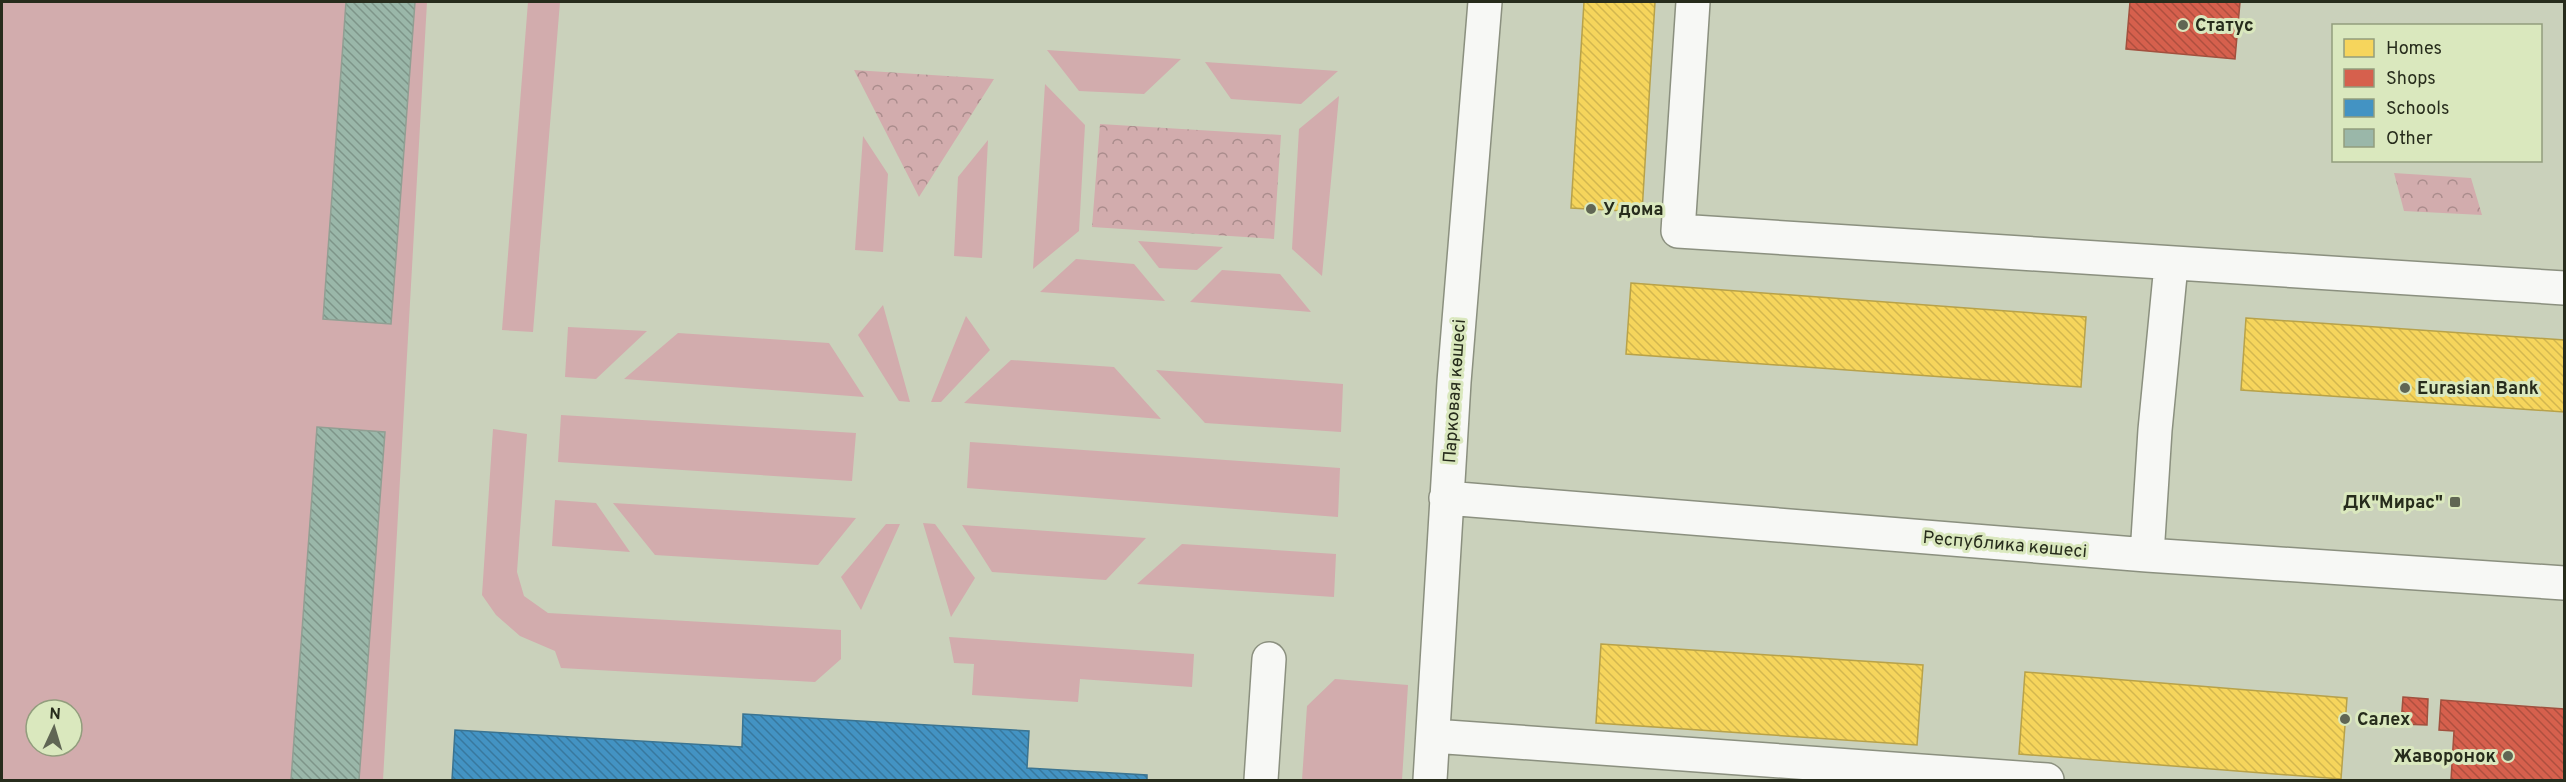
<svg xmlns="http://www.w3.org/2000/svg" width="2566" height="782" viewBox="0 0 2566 782" font-family="Overpass,sans-serif">
  <defs>
    <pattern id="park-crowns" width="20" height="18" patternUnits="userSpaceOnUse" patternTransform="scale(1.5)"><rect width="20" height="18" fill="#d2acad"/><path d="M2 6a3 3 0 1 1 6 0M12 15a3 3 0 1 1 6 0" fill="none" stroke="#aa8c8c"/></pattern>
    <pattern id="homes-back-hatch" width="6" height="6" patternUnits="userSpaceOnUse" patternTransform="scale(1.5)"><rect width="6" height="6" fill="#f6d55c"/><path d="M-1 5l2 2M0 0l6 6M5-1l2 2" fill="none" stroke="#d3b74f"/></pattern>
    <pattern id="shops-back-hatch" width="6" height="6" patternUnits="userSpaceOnUse" patternTransform="scale(1.5)"><rect width="6" height="6" fill="#d6604d"/><path d="M-1 5l2 2M0 0l6 6M5-1l2 2" fill="none" stroke="#ae4f3f"/></pattern>
    <pattern id="schools-back-hatch" width="6" height="6" patternUnits="userSpaceOnUse" patternTransform="scale(1.5)"><rect width="6" height="6" fill="#4393c3"/><path d="M-1 5l2 2M0 0l6 6M5-1l2 2" fill="none" stroke="#38789e"/></pattern>
    <pattern id="building-back-hatch" width="6" height="6" patternUnits="userSpaceOnUse" patternTransform="scale(1.5)"><rect width="6" height="6" fill="#9ab7a9"/><path d="M-1 5l2 2M0 0l6 6M5-1l2 2" fill="none" stroke="#7e9589"/></pattern>
  </defs>
  <rect width="100%" height="100%" fill="#cad1bb"/>
  <path fill="#d2acad" fill-rule="evenodd" d="M 2,2 L 427,2 L 383,780 L 2,780 ZM 36,710 L 72,710 L 72,746 L 36,746 Z
    M 528,2 L 560,2 L 533,332 L 502,330 Z
    M 1047,50 L 1181,59 L 1144,94 L 1079,91 Z
    M 1205,62 L 1338,71 L 1301,104 L 1231,99 Z
    M 1045,84 L 1085,125 L 1079,231 L 1033,269 Z
    M 1339,96 L 1322,276 L 1292,249 L 1299,129 Z
    M 863,136 L 888,174 L 883,252 L 855,250 Z
    M 988,140 L 982,258 L 954,256 L 958,177 Z
    M 1138,241 L 1223,247 L 1197,270 L 1159,268 Z
    M 1076,259 L 1134,264 L 1165,301 L 1040,292 Z
    M 1222,270 L 1280,274 L 1311,312 L 1190,302 Z
    M 883,305 L 910,402 L 899,401 L 858,335 Z
    M 966,316 L 990,350 L 941,402 L 931,402 Z
    M 568,327 L 647,331 L 596,379 L 565,377 Z
    M 678,333 L 829,343 L 864,397 L 624,379 Z
    M 1011,360 L 1114,367 L 1161,419 L 964,403 Z
    M 1156,370 L 1343,384 L 1341,432 L 1205,423 Z
    M 561,415 L 856,433 L 852,481 L 558,462 Z
    M 493,429 L 527,434 L 517,572 L 524,596 L 548,613 L 841,630 L 841,659 L 815,682 L 561,668 L 555,651 L 520,636 L 496,615 L 482,595 Z
    M 970,442 L 1340,468 L 1338,517 L 967,488 Z
    M 555,500 L 596,503 L 630,552 L 552,546 Z
    M 613,503 L 856,518 L 818,565 L 655,555 Z
    M 923,523 L 935,524 L 975,578 L 951,617 Z
    M 886,524 L 900,524 L 861,610 L 841,577 Z
    M 962,525 L 1146,538 L 1106,580 L 992,572 Z
    M 1182,544 L 1336,554 L 1334,597 L 1137,584 Z
    M 949,637 L 1194,654 L 1192,687 L 1080,679 L 1078,702 L 972,695 L 974,664 L 954,663 Z
    M 1335,679 L 1408,685 L 1402,780 L 1302,780 L 1307,706 Z"/>
  <path fill="url(#park-crowns)" d="M 854,70 L 994,79 L 919,197 Z
    M 1100,124 L 1281,135 L 1274,239 L 1092,227 Z
    M 2394,173 L 2471,178 L 2482,215 L 2404,211 Z"/>
  <path fill="url(#homes-back-hatch)" stroke="#b8a249" stroke-width="1.5" d="M 1584,2 L 1655,2 L 1642,212 L 1571,208 Z
    M 1631,283 L 2086,317 L 2081,387 L 1626,354 Z
    M 2246,318 L 2564,340 L 2564,412 L 2241,390 Z
    M 1601,644 L 1923,665 L 1917,745 L 1596,723 Z
    M 2025,672 L 2347,698 L 2341,779 L 2019,754 Z"/>
  <path fill="url(#shops-back-hatch)" stroke="#a2503e" stroke-width="1.5" d="M 2130,2 L 2240,2 L 2235,59 L 2126,49 Z
    M 2403,697 L 2428,699 L 2427,725 L 2401,724 Z
    M 2441,700 L 2564,709 L 2564,780 L 2451,780 L 2454,731 L 2439,730 Z"/>
  <path fill="url(#schools-back-hatch)" stroke="#3b7491" stroke-width="1.5" d="M 743,714 L 1029,731 L 1027,768 L 1147,775 L 1147,780 L 452,780 L 455,730 L 742,747 Z"/>
  <path fill="url(#building-back-hatch)" stroke="#919f93" stroke-width="1.5" d="M 346,2 L 415,2 L 391,324 L 323,319 Z
    M 317,427 L 385,432 L 359,780 L 291,780 Z"/>
  <g fill="none" stroke-linecap="round" stroke-linejoin="round">
    <g stroke="#8b907f" stroke-width="36">
      <path id="minor" d="M 1693,2 L 1678,231 L 2564,288
        M 1446,498 L 2147,555 L 2564,583
        M 2147,555 L 2155,430 L 2171,265
        M 1433,736 L 2047,780
        M 1261,780 L 1269,659
        M 1430,780 L 1454,382 L 1485,2"/>
    </g>
    <use href="#minor" stroke="#f7f8f5" stroke-width="33"/>
  </g>
  <g fill="#606654" stroke="#dae8be" stroke-width="2">
    <circle cx="2183" cy="25" r="6"/>
    <circle cx="1591" cy="209" r="6"/>
    <circle cx="2405" cy="388" r="6"/>
    <rect x="2449" y="496" width="12" height="12" rx="3"/>
    <circle cx="2345" cy="719" r="6"/>
    <circle cx="2508" cy="756" r="6"/>
  </g>
  <g text-anchor="middle" stroke-width="6" stroke-linejoin="round" paint-order="stroke">
    <g font-size="18" font-weight="bold" fill="#272c1c" stroke="#dae8be" text-anchor="start">
      <text x="2195" y="31">Статус</text>
      <text x="1603" y="215">У дома</text>
      <text x="2417" y="394">Eurasian Bank</text>
      <text x="2443" y="508" text-anchor="end">ДК"Мирас"</text>
      <text x="2357" y="725">Салех</text>
      <text x="2496" y="762" text-anchor="end">Жаворонок</text>
    </g>
    <g font-size="18" fill="#272c1c" stroke="#dae8be">
      <text transform="translate(1454 391) rotate(-86)" y="6">Парковая көшесі</text>
      <text transform="translate(2005 544) rotate(5)" y="6">Республика көшесі</text>
    </g>
  </g>
  <rect width="2566" height="782" fill="none" stroke="#272c1c" stroke-width="6"/>
  <rect x="2332" y="24" width="210" height="138" fill="#dae8be" stroke="#929d7d" stroke-width="1.5"/>
  <rect x="2344" y="39" width="30" height="18" fill="#f6d55c" stroke="#929d7d" stroke-width="1.5"/>
  <text x="2386" y="54" font-size="18" fill="#272c1c">Homes</text>
  <rect x="2344" y="69" width="30" height="18" fill="#d6604d" stroke="#929d7d" stroke-width="1.5"/>
  <text x="2386" y="84" font-size="18" fill="#272c1c">Shops</text>
  <rect x="2344" y="99" width="30" height="18" fill="#4393c3" stroke="#929d7d" stroke-width="1.5"/>
  <text x="2386" y="114" font-size="18" fill="#272c1c">Schools</text>
  <rect x="2344" y="129" width="30" height="18" fill="#9ab7a9" stroke="#929d7d" stroke-width="1.5"/>
  <text x="2386" y="144" font-size="18" fill="#272c1c">Other</text>
  <g transform="translate(54 728) rotate(4)"><circle r="28" fill="#dae8be" stroke="#929d7d" stroke-width="1.5"/>
  <path d="M0-4.5L10 22L0 15L-10 22Z" fill="#606654"/>
  <text y="-9" font-size="16" font-weight="bold" text-anchor="middle" fill="#272c1c">N</text>
  </g>
</svg>
